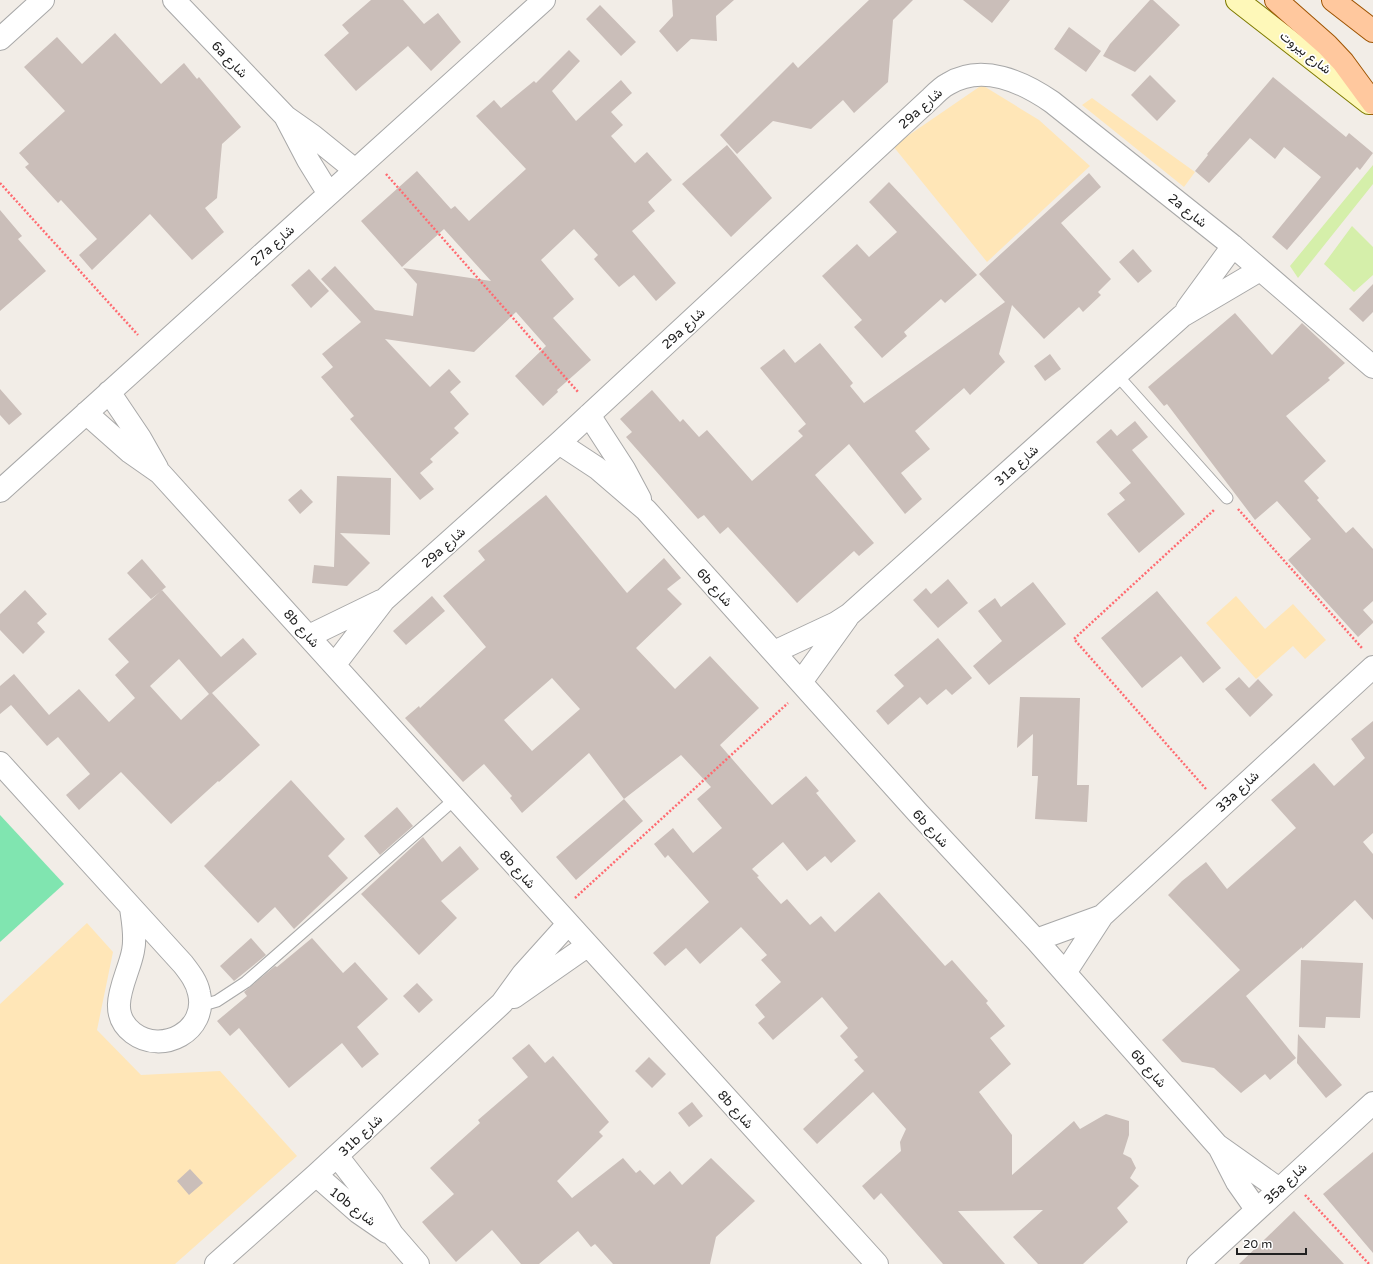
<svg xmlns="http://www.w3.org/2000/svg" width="1373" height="1264" viewBox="0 0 1373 1264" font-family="'Varela Round',Vazirmatn,sans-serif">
  <rect width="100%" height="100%" fill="#f2ede7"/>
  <path fill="#d5efaa" d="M 1373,165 L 1373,184 L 1298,278 L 1290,266 Z
    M 1352,226 L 1373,247 L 1373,275 L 1354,292 L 1324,264 Z"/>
  <path fill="#ffe6b7" d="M 982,85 L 1039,120 L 1090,166 L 987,262 L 893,146 Z
    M 1092,98 L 1195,172 L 1184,187 L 1082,105 Z
    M 1236,596 L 1265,629 L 1293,604 L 1326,640 L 1305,659 L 1293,646 L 1256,679 L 1206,623 Z
    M 87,923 L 113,952 L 97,1030 L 141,1075 L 220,1071 L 297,1156 L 175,1264 L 0,1264 L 0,1004 Z"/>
  <path fill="#80e5b0" d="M 0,815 L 64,884 L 0,942 Z"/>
  <path fill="#cabeb9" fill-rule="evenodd" d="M 371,0 L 403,0 L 424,24 L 438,13 L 461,42 L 431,71 L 408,46 L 356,91 L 324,55 L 349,33 L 342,25 Z
    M 672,0 L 734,0 L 716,16 L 717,41 L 691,39 L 677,52 L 659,31 L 673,16 Z
    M 869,0 L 913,0 L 893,20 L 888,82 L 854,113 L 843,100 L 811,129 L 773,121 L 737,154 L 720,135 L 793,62 L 798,68 Z
    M 963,0 L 1010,0 L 992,23 Z
    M 1150,0 L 1153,0 L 1180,25 L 1135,72 L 1103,56 L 1110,44 Z
    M 600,5 L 636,42 L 621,56 L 586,19 Z
    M 1069,27 L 1101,51 L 1086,72 L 1054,49 Z
    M 115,33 L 161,84 L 184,63 L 197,79 L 199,77 L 241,127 L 222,144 L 217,198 L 205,208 L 224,232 L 192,260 L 150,214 L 92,270 L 79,255 L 97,239 L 61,200 L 58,203 L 25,167 L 29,164 L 19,153 L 65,111 L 24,67 L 57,37 L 82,64 Z
    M 569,50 L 580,61 L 552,91 L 576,121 L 621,80 L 632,93 L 611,112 L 623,125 L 611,136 L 635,163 L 647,152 L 672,180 L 648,202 L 655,211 L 632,231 L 676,283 L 656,301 L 634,275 L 619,287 L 594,259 L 598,255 L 574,229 L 541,260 L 574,299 L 553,318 L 591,360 L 557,390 L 558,392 L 543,406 L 515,376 L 546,346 L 516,312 L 474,352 L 385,339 L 430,387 L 449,369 L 461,382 L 450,392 L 469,414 L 454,428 L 459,433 L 430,459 L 433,462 L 420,473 L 434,489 L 420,500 L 350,419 L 354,416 L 321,377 L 333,367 L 322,354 L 361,322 L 321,279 L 335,266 L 375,310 L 413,316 L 417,284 L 403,268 L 491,281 L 444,229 L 402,267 L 361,221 L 417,171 L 451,209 L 455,206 L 469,221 L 526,169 L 476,116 L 494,100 L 501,108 L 534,81 L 536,83 Z
    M 1150,75 L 1176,101 L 1157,121 L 1131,95 Z
    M 1273,77 L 1346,137 L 1349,133 L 1373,153 L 1360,170 L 1357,167 L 1287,250 L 1272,237 L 1321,177 L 1284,147 L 1275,159 L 1250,138 L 1209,183 L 1195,171 L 1208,155 L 1207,154 Z
    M 727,145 L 772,198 L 731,237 L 682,184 Z
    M 1089,173 L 1101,187 L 1061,223 L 1111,279 L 1098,292 L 1101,295 L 1083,312 L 1079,307 L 1044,339 L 1012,305 L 999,354 L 1005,362 L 970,395 L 964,388 L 915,431 L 930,449 L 901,473 L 922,499 L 905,514 L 849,444 L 815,475 L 874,543 L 859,556 L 854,551 L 797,603 L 728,527 L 720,534 L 704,515 L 698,519 L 626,437 L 632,432 L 620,419 L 652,390 L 680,422 L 683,419 L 699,437 L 707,430 L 752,481 L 803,436 L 798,431 L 806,424 L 760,368 L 784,349 L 795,363 L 820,343 L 853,383 L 850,386 L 864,403 L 1005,302 L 979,274 Z
    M 889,182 L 977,275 L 945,303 L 941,299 L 904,332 L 907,336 L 882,358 L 854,327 L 862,320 L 822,276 L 857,244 L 869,257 L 897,232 L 869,202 Z
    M 0,210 L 22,236 L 18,239 L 46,271 L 0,311 Z
    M 1133,249 L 1152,271 L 1138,283 L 1119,262 Z
    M 309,269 L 329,291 L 311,308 L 291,285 Z
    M 1373,284 L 1373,312 L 1363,322 L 1349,309 Z
    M 1235,313 L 1272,355 L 1302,323 L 1345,363 L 1328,378 L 1330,380 L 1286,416 L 1326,461 L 1304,481 L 1319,498 L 1317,500 L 1346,533 L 1353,527 L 1373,549 L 1373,601 L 1363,610 L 1373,621 L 1373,623 L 1358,637 L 1288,560 L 1311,539 L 1277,501 L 1255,520 L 1167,404 L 1164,406 L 1148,387 Z
    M 1050,354 L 1061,369 L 1045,381 L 1034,366 Z
    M 0,389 L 22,414 L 9,425 L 0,415 Z
    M 1135,421 L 1148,437 L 1132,450 L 1185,514 L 1139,553 L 1107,514 L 1125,500 L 1119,493 L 1131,483 L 1096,442 L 1111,429 L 1117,436 Z
    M 337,476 L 391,478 L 390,535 L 340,533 L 370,563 L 347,586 L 312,583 L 314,565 L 334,567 Z
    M 301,489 L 313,502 L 300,514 L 288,500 Z
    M 546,495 L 627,593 L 664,558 L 681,578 L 667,589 L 682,604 L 636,648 L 675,689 L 710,656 L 759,708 L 720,745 L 772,805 L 806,776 L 819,791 L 816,793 L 856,841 L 831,863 L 825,856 L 807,871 L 783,842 L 752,869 L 759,876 L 757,877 L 781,904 L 787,899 L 810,925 L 821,916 L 835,932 L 879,892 L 945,966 L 952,960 L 988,1001 L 986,1003 L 1005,1026 L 990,1038 L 1011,1064 L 979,1092 L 1012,1135 L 1012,1175 L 1074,1121 L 1080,1129 L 1106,1114 L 1129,1121 L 1129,1135 L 1123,1154 L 1131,1158 L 1136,1168 L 1130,1178 L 1139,1186 L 1117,1208 L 1128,1222 L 1083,1264 L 1038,1264 L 1013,1237 L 1043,1210 L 958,1211 L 1005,1264 L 943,1264 L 881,1193 L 874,1200 L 862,1186 L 901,1151 L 900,1142 L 906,1129 L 873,1092 L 817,1144 L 803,1129 L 864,1071 L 854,1060 L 858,1057 L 840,1036 L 848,1028 L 822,997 L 773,1040 L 758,1023 L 765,1017 L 755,1005 L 781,982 L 761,960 L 767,955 L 741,927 L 700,964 L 686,948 L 665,966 L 653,953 L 709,902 L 668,855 L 665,858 L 654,844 L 673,828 L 693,853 L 722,828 L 697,799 L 711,787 L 681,755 L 624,799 L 643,821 L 576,880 L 556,857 L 624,799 L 589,753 L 522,813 L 510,798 L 512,796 L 484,764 L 463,782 L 405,718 L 419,706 L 420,708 L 486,647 L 443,596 L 485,560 L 478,551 ZM 552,678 L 580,709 L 532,751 L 504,720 Z
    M 142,559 L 166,587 L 151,599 L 127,573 Z
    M 948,579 L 968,603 L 938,628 L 913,600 L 926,588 L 931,594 Z
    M 1033,582 L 1066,624 L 989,685 L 973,666 L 1002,641 L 978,611 L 995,598 L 1001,607 Z
    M 25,590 L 47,614 L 37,623 L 45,632 L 23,654 L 0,630 L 0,614 Z
    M 162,590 L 221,657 L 243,638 L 257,654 L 212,693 L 260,745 L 219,782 L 218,781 L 171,824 L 121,772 L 79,810 L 66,795 L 90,774 L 58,737 L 47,746 L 11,705 L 0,714 L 0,686 L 14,674 L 49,715 L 79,689 L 109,722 L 135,698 L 115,675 L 129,662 L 108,639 ZM 179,659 L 209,694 L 181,720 L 150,686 Z
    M 1157,591 L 1221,668 L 1203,683 L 1181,656 L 1142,688 L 1101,638 Z
    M 432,596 L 445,611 L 406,645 L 393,631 Z
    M 938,638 L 972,678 L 952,695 L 946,689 L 927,705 L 920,697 L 888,725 L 876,711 L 904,686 L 894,675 Z
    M 1239,677 L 1249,688 L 1258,679 L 1273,695 L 1250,717 L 1225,689 Z
    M 1020,697 L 1080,698 L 1077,785 L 1089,785 L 1087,822 L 1035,819 L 1038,776 L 1032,776 L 1033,734 L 1017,748 Z
    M 1373,721 L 1373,833 L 1363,842 L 1373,854 L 1373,920 L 1355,900 L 1302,949 L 1302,947 L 1246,996 L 1296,1058 L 1270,1080 L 1265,1074 L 1241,1093 L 1214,1068 L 1182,1062 L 1162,1040 L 1240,970 L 1168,895 L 1182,881 L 1206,862 L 1227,889 L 1296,828 L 1271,800 L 1314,763 L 1334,786 L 1365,758 L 1351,739 Z
    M 291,780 L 345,839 L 328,856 L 348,878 L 294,929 L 275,907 L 258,923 L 204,866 Z
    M 397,807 L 413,826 L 380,855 L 364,836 Z
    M 423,837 L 442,862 L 460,846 L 479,869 L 441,901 L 457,918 L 419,955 L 361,894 Z
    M 251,938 L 266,955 L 234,981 L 220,966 Z
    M 312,938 L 343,973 L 355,962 L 388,999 L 357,1027 L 379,1054 L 362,1068 L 342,1043 L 289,1088 L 239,1028 L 230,1036 L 217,1021 L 247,996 L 244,992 L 275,966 L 277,967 Z
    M 1301,960 L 1363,963 L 1360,1018 L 1326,1017 L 1325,1028 L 1299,1027 Z
    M 417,983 L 433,1000 L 419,1013 L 403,996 Z
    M 1298,1034 L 1342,1085 L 1326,1098 L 1297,1063 Z
    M 529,1044 L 545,1063 L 553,1056 L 609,1122 L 599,1132 L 603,1136 L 557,1181 L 572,1198 L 623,1158 L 636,1173 L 640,1170 L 654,1185 L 670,1171 L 682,1185 L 711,1158 L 755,1201 L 716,1237 L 710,1264 L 613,1264 L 595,1244 L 591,1247 L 578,1231 L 539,1264 L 521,1264 L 492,1230 L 456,1262 L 422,1222 L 454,1194 L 430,1168 L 480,1123 L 478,1120 L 528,1077 L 512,1058 Z
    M 649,1057 L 666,1074 L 652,1088 L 635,1071 Z
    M 692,1102 L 703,1116 L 689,1127 L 678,1113 Z
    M 1373,1152 L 1373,1253 L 1323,1194 Z
    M 190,1169 L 203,1183 L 189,1195 L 177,1181 Z
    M 1294,1211 L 1344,1264 L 1239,1264 L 1265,1239 Z"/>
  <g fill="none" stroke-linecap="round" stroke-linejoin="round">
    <g stroke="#a8a8a8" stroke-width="13">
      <path id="service" d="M 1117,375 L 1227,498
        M 200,1006 L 217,1001 L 246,982 L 455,799"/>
    </g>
    <g stroke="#a8a8a8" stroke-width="24">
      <path id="minor" d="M 174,0 L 286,117 L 313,136 L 355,170
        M 0,39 L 43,0
        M 286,118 L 308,160 L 329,194
        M 1187,309 L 1233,246
        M 109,392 L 140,438 L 157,468
        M 86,413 L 130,452 L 160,473 L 877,1264
        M 589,415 L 624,469 L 640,499
        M 559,443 L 597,468 L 646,510 L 918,813 L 1036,940 L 1217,1145 L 1279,1189
        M 0,491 L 544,0
        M 309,636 L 381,601
        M 774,652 L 836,623 L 850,614 L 1182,316 L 1260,270
        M 335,664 L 384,600 L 559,443 L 931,98 C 936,93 942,87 948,84 C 982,63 1023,82 1052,102 L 1233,246 L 1373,367
        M 801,682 L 847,618
        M 0,763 L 183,964 C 190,973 197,982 199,993 C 208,1031 162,1055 133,1033 C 104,1011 128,978 133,951 C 136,937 133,922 131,908
        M 1036,940 L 1102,916
        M 1065,973 L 1102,916 L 1373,667
        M 514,997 L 587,946
        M 1219,1147 L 1237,1182 L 1256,1209
        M 337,1156 L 372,1201 L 392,1234 L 418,1264
        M 316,1175 L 358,1212 L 387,1232
        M 216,1264 L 316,1175 L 502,1003 L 523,974 L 568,924
        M 1198,1264 L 1373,1103"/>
    </g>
    <g stroke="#7f7b00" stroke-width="24">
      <path id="secondary" d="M 1237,0 L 1369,103"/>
    </g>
    <g stroke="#9d5300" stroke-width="24">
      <path id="primary" d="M 1276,0 L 1327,45 L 1343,62 L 1373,103
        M 1333,0 L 1373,31"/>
    </g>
    <path stroke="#ff6a70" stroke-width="2.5" stroke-dasharray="2 2" stroke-linecap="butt" d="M 386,174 L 579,393
      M 0,183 L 138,335
      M 1238,509 L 1362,648
      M 1206,789 L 1074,639 L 1214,510
      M 575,898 L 788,703
      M 1305,1195 L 1369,1264"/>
    <use href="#service" stroke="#fff" stroke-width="11"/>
    <use href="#minor" stroke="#fff" stroke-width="22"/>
    <use href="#secondary" stroke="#fef8b9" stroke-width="22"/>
    <use href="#primary" stroke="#ffc89e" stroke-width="22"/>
  </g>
  <g text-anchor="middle" stroke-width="3.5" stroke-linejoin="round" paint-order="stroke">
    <g font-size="13" fill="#212121" stroke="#fff">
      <text transform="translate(1306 52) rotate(38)" y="5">شارع بيروت</text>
      <text transform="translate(230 59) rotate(46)" y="5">6a شارع</text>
      <text transform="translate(920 108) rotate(-42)" y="5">29a شارع</text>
      <text transform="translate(1188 210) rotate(39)" y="5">2a شارع</text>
      <text transform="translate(272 245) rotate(-42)" y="5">27a شارع</text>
      <text transform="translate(683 328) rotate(-43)" y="5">29a شارع</text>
      <text transform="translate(1016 465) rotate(-42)" y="5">31a شارع</text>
      <text transform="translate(443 547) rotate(-42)" y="5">29a شارع</text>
      <text transform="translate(715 587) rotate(48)" y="5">6b شارع</text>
      <text transform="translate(302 628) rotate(48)" y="5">8b شارع</text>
      <text transform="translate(1237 791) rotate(-43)" y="5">33a شارع</text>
      <text transform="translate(931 828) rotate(47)" y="5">6b شارع</text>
      <text transform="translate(518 869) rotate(48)" y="5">8b شارع</text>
      <text transform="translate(1149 1068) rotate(48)" y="5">6b شارع</text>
      <text transform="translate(736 1109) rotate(48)" y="5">8b شارع</text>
      <text transform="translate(360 1135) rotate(-43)" y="5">31b شارع</text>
      <text transform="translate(1285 1183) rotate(-43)" y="5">35a شارع</text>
      <text transform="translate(353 1206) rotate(38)" y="5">10b شارع</text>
    </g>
  </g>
  <path d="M1237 1248v6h69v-6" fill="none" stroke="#212121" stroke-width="2"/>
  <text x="1243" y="1248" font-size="12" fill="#212121" stroke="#ffffff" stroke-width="3" paint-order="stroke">20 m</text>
</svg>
